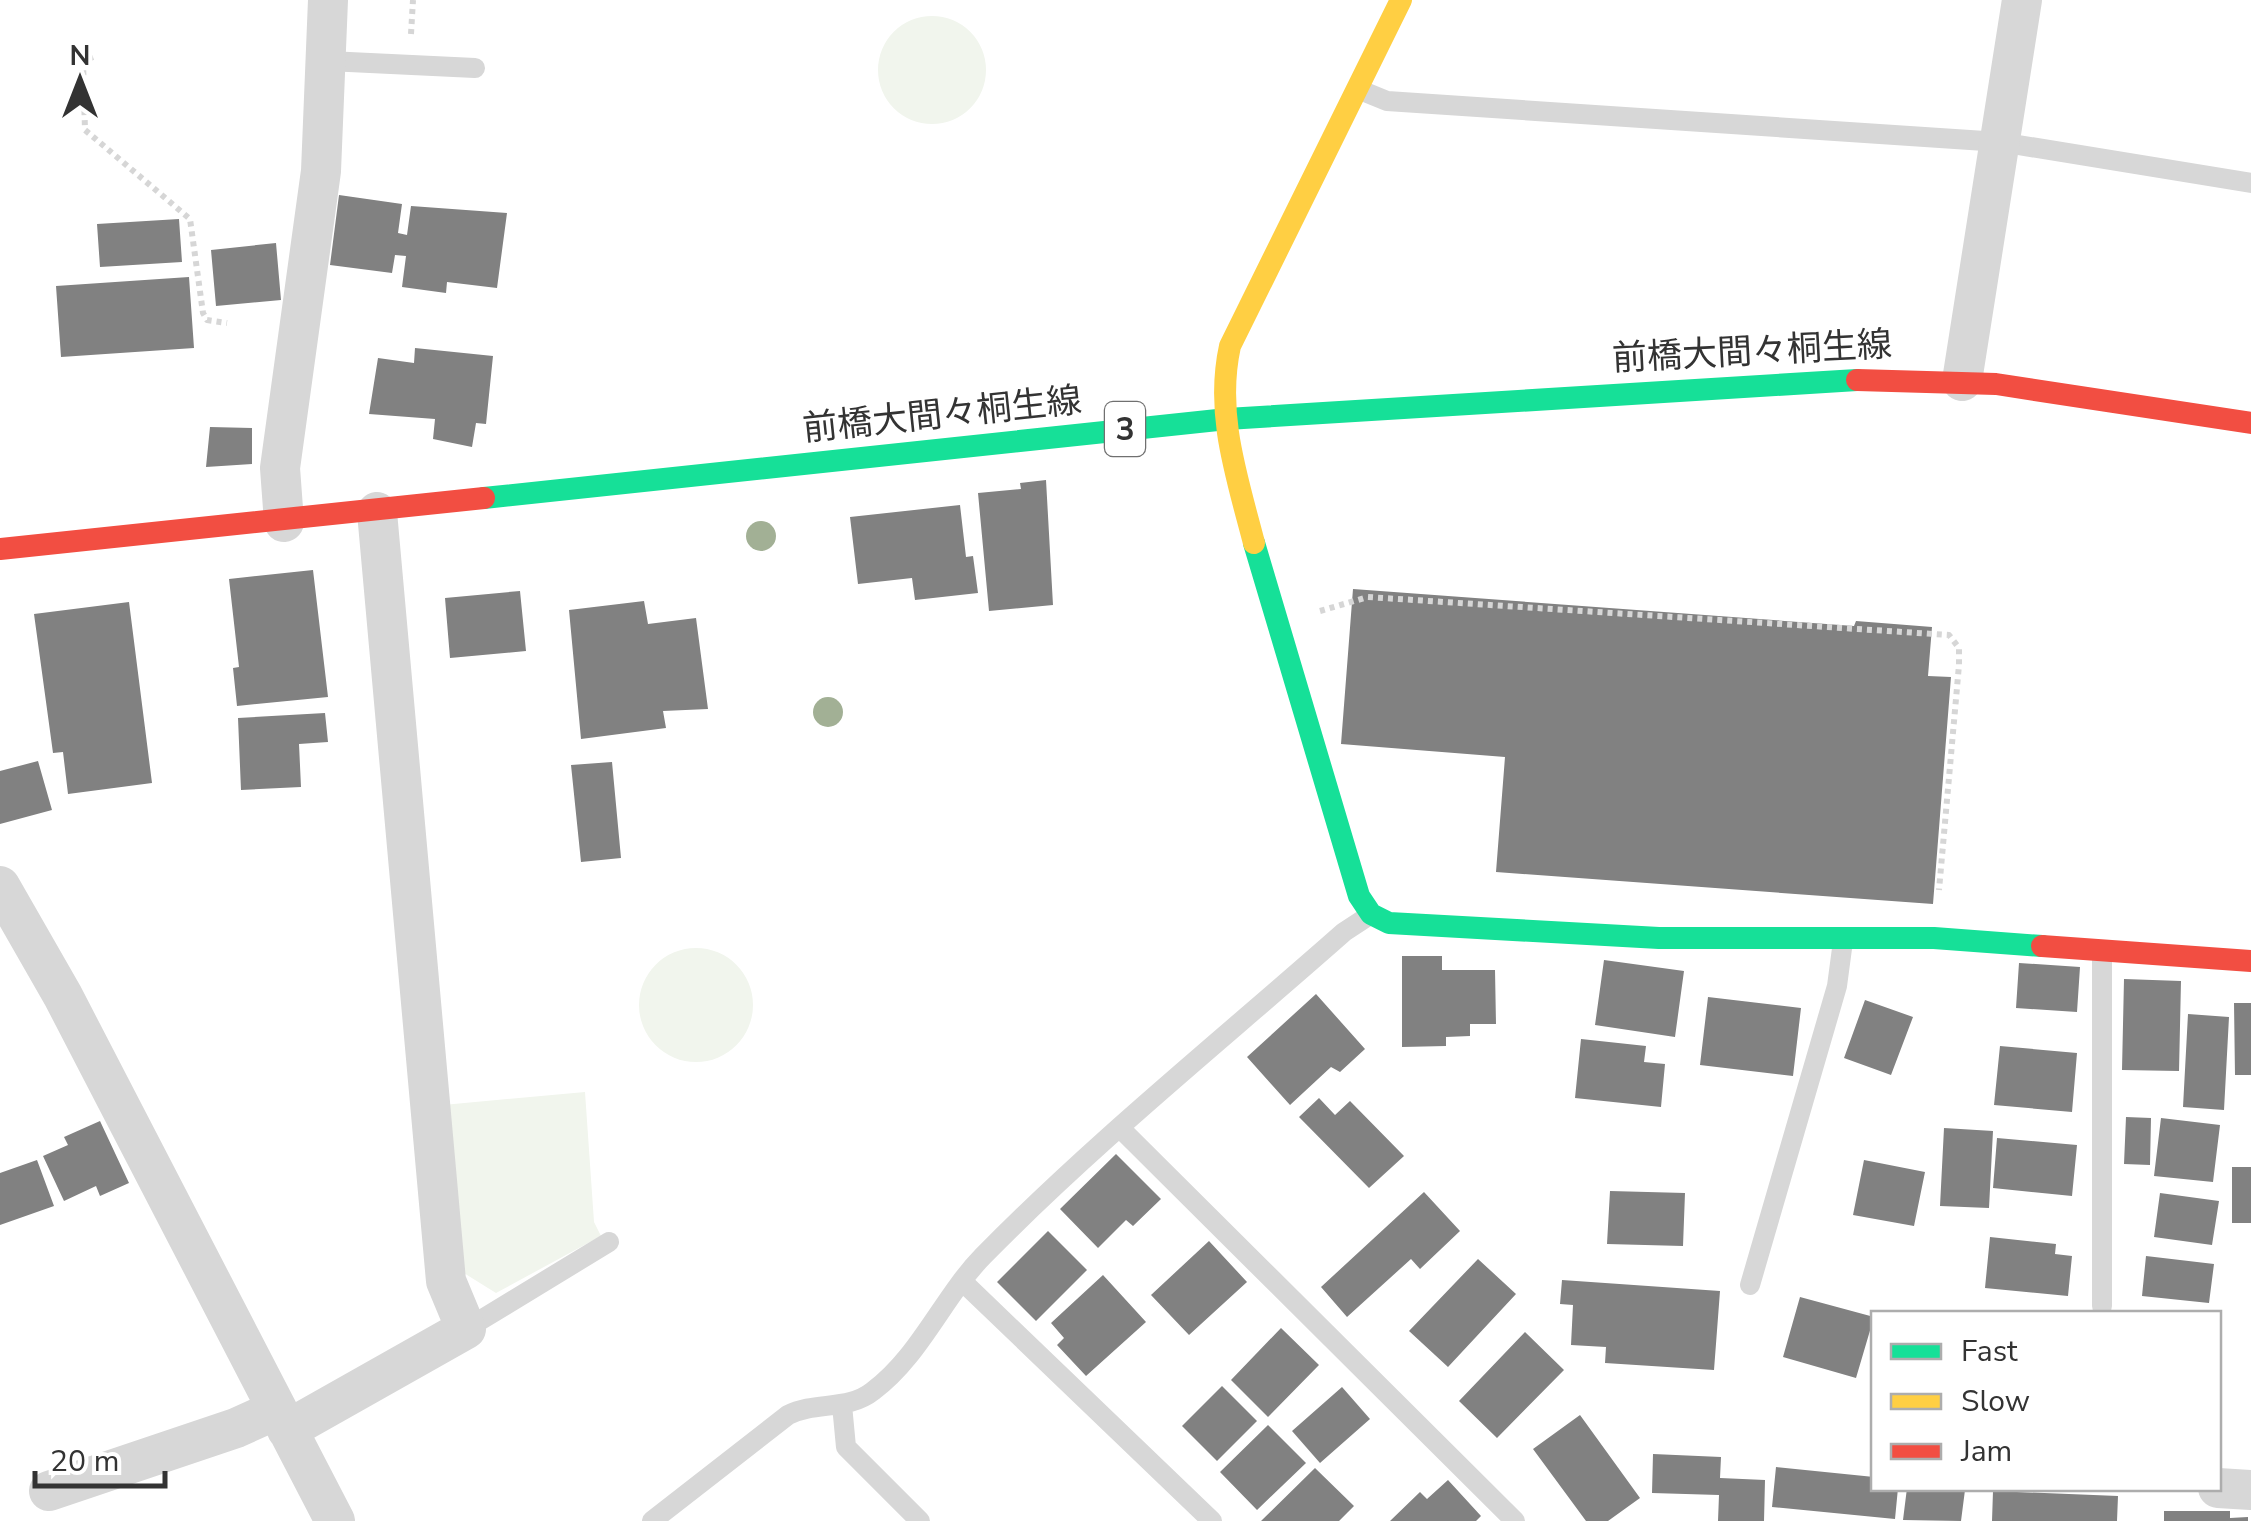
<svg xmlns="http://www.w3.org/2000/svg" width="2251" height="1521" viewBox="0 0 2251 1521" font-family="'Nunito Sans','Noto Sans JP',sans-serif">
  <rect width="100%" height="100%" fill="#fff"/>
  <path fill="#f1f5ed" d="M878 70a54 54 0 1 1 108 0a54 54 0 1 1-108 0Z
    M639 1005a57 57 0 1 1 114 0a57 57 0 1 1-114 0Z
    M 585,1092 L 594,1222 L 601,1236 L 496,1293 L 459,1270 L 443,1105 Z"/>
  <path fill="#818181" d="M 339,195 L 402,204 L 398,233 L 407,235 L 411,206 L 507,213 L 497,288 L 447,282 L 446,293 L 402,287 L 406,256 L 395,255 L 392,273 L 330,265 Z
    M 179,219 L 182,262 L 100,267 L 97,224 Z
    M 276,243 L 281,300 L 216,306 L 211,250 Z
    M 189,277 L 194,348 L 61,357 L 56,286 Z
    M 415,348 L 493,356 L 486,424 L 476,423 L 472,447 L 433,439 L 435,419 L 369,414 L 378,358 L 414,363 Z
    M 210,427 L 252,428 L 252,464 L 206,467 Z
    M 1046,480 L 1053,605 L 989,611 L 978,493 L 1021,489 L 1020,483 Z
    M 960,505 L 966,557 L 973,556 L 978,593 L 915,600 L 912,578 L 858,584 L 850,517 Z
    M 313,570 L 328,697 L 237,706 L 233,668 L 239,667 L 229,579 Z
    M 1353,589 L 1854,626 L 1856,621 L 1932,627 L 1928,676 L 1951,677 L 1933,904 L 1496,872 L 1505,757 L 1341,744 Z
    M 520,591 L 526,651 L 450,658 L 445,598 Z
    M 644,601 L 648,624 L 696,618 L 708,709 L 663,711 L 666,728 L 581,739 L 569,610 Z
    M 129,602 L 152,783 L 68,794 L 63,752 L 53,753 L 34,614 Z
    M 325,713 L 328,742 L 299,744 L 301,787 L 241,790 L 238,718 Z
    M 38,761 L 52,810 L 0,824 L 0,771 Z
    M 612,762 L 621,858 L 581,862 L 571,765 Z
    M 1402,956 L 1442,956 L 1442,970 L 1495,970 L 1496,1024 L 1470,1024 L 1470,1036 L 1446,1037 L 1446,1046 L 1402,1047 Z
    M 1604,960 L 1684,971 L 1675,1037 L 1595,1025 Z
    M 2019,963 L 2080,967 L 2077,1012 L 2016,1008 Z
    M 2124,979 L 2181,981 L 2179,1071 L 2122,1070 Z
    M 1316,994 L 1365,1049 L 1340,1072 L 1331,1067 L 1290,1105 L 1247,1057 Z
    M 1708,997 L 1801,1008 L 1793,1076 L 1700,1065 Z
    M 1865,1000 L 1913,1017 L 1891,1075 L 1844,1058 Z
    M 2234,1003 L 2251,1003 L 2251,1075 L 2235,1075 Z
    M 2188,1014 L 2229,1017 L 2224,1110 L 2183,1107 Z
    M 1581,1039 L 1646,1046 L 1644,1062 L 1665,1064 L 1661,1107 L 1575,1098 Z
    M 2000,1046 L 2077,1053 L 2072,1112 L 1994,1105 Z
    M 1319,1098 L 1335,1115 L 1350,1101 L 1404,1156 L 1369,1188 L 1299,1117 Z
    M 2126,1117 L 2151,1118 L 2150,1165 L 2124,1164 Z
    M 2161,1118 L 2220,1125 L 2213,1182 L 2154,1176 Z
    M 100,1121 L 129,1183 L 100,1196 L 96,1186 L 64,1201 L 43,1156 L 68,1145 L 64,1137 Z
    M 1944,1128 L 1993,1131 L 1989,1208 L 1940,1206 Z
    M 1997,1138 L 2077,1145 L 2072,1196 L 1993,1188 Z
    M 1116,1154 L 1161,1199 L 1133,1226 L 1126,1220 L 1098,1248 L 1060,1209 Z
    M 37,1160 L 54,1206 L 0,1225 L 0,1173 Z
    M 1864,1160 L 1925,1172 L 1914,1226 L 1853,1215 Z
    M 2232,1167 L 2251,1167 L 2251,1223 L 2232,1223 Z
    M 1610,1191 L 1685,1193 L 1683,1246 L 1607,1244 Z
    M 1424,1192 L 1460,1231 L 1420,1269 L 1411,1259 L 1347,1317 L 1321,1287 Z
    M 2160,1193 L 2219,1201 L 2212,1245 L 2154,1237 Z
    M 1048,1231 L 1087,1270 L 1036,1321 L 997,1282 Z
    M 1990,1237 L 2056,1244 L 2055,1254 L 2072,1256 L 2068,1296 L 1985,1288 Z
    M 1209,1241 L 1247,1282 L 1189,1335 L 1151,1295 Z
    M 2146,1256 L 2214,1264 L 2209,1303 L 2142,1296 Z
    M 1478,1259 L 1516,1294 L 1448,1367 L 1409,1331 Z
    M 1103,1275 L 1146,1322 L 1086,1376 L 1057,1345 L 1064,1338 L 1051,1323 Z
    M 1562,1280 L 1720,1291 L 1714,1370 L 1605,1363 L 1606,1347 L 1571,1345 L 1573,1305 L 1560,1304 Z
    M 1800,1297 L 1874,1317 L 1856,1378 L 1783,1357 Z
    M 1281,1328 L 1319,1365 L 1268,1417 L 1231,1380 Z
    M 1525,1332 L 1564,1370 L 1497,1438 L 1459,1401 Z
    M 1222,1386 L 1257,1421 L 1217,1461 L 1182,1426 Z
    M 1342,1387 L 1370,1419 L 1320,1463 L 1292,1431 Z
    M 1580,1415 L 1640,1498 L 1608,1521 L 1586,1521 L 1533,1449 Z
    M 1268,1425 L 1306,1463 L 1257,1510 L 1220,1472 Z
    M 1653,1454 L 1721,1457 L 1720,1478 L 1765,1480 L 1764,1521 L 1718,1521 L 1719,1495 L 1652,1493 Z
    M 1776,1467 L 1874,1477 L 1874,1488 L 1898,1488 L 1895,1519 L 1772,1507 Z
    M 1315,1468 L 1354,1506 L 1339,1521 L 1261,1521 Z
    M 1448,1480 L 1481,1516 L 1476,1521 L 1390,1521 L 1420,1492 L 1427,1499 Z
    M 1907,1488 L 1965,1490 L 1961,1521 L 1903,1520 Z
    M 1993,1491 L 2118,1496 L 2117,1521 L 1992,1521 Z
    M 2164,1511 L 2230,1511 L 2230,1518 L 2248,1517 L 2248,1521 L 2164,1521 Z"/>
  <g fill="none" stroke-linecap="round" stroke-linejoin="round">
    <path stroke="#d6d6d6" stroke-width="6" stroke-dasharray="5 5" stroke-linecap="butt" d="M 411,34 L 413,0
      M 93,57 L 83,61 L 85,130 L 190,219 L 203,313 L 207,320 L 227,323
      M 1320,611 L 1368,597 L 1949,635 L 1959,648 L 1959,665 L 1939,890"/>
    <path stroke="#d7d7d7" stroke-width="20" d="M 328,61 L 475,68
      M 1360,90 L 1387,101 L 2000,142 L 2251,183
      M 1121,1129 L 1515,1521
      M 962,1281 L 1212,1521
      M 1750,1285 L 1837,986 L 1843,941
      M 2102,1306 L 2102,952
      M 466,1329 L 609,1242
      M 842,1405 L 846,1447 L 920,1521
      M 652,1521 L 788,1415 C 816,1401 848,1411 873,1391 C 920,1356 943,1297 983,1256 C 1096,1141 1223,1039 1344,932 L 1370,915"/>
    <path stroke="#d7d7d7" stroke-width="40" d="M 1962,381 L 2022,0
      M 284,522 L 280,468 L 321,171 L 328,0
      M 0,886 L 63,996 L 335,1521
      M 287,1430 L 466,1329 L 446,1281 L 377,512
      M 2218,1488 L 2251,1490
      M 49,1491 L 236,1428 L 276,1410"/>
    <path stroke="#16e098" stroke-width="22" d="M 484,498 L 1227,419 L 1857,380
      M 1254,543 L 1359,896 L 1371,914 L 1389,923 L 1659,938 L 1934,938 L 2042,946"/>
    <path stroke="#ffcf43" stroke-width="22" d="M 1254,543 C 1237,477 1215,414 1230,346 L 1401,0"/>
    <path stroke="#f24e42" stroke-width="22" d="M 1857,380 L 1996,384 L 2251,423
      M 0,549 L 484,498
      M 2042,946 L 2251,961"/>
  </g>
  <g fill="#a2b095">
    <circle cx="761" cy="536" r="15"/>
    <circle cx="828" cy="712" r="15"/>
  </g>
  <g text-anchor="middle" stroke-width="10" stroke-linejoin="round" paint-order="stroke">
    <rect fill="#fff" stroke="#707070" stroke-width="2.5" x="1105" y="402" width="40" height="54" rx="8"/>
    <g font-size="32" font-weight="bold" fill="#333">
      <text x="1125" y="440">3</text>
    </g>
    <g font-size="35" fill="#333" stroke="#fff">
      <text transform="translate(1752 351) rotate(-3)" y="12">前橋大間々桐生線</text>
      <text transform="translate(942 414) rotate(-6)" y="12">前橋大間々桐生線</text>
    </g>
  </g>
  <rect x="1871" y="1311" width="350" height="180" fill="#ffffff" stroke="#adadad" stroke-width="2.5"/>
  <rect x="1891" y="1344" width="50" height="15" fill="#16e098" stroke="#adadad" stroke-width="2.5"/>
  <text x="1961" y="1361" font-size="30" fill="#333333">Fast</text>
  <rect x="1891" y="1394" width="50" height="15" fill="#ffcf43" stroke="#adadad" stroke-width="2.5"/>
  <text x="1961" y="1411" font-size="30" fill="#333333">Slow</text>
  <rect x="1891" y="1444" width="50" height="15" fill="#f24e42" stroke="#adadad" stroke-width="2.5"/>
  <text x="1961" y="1461" font-size="30" fill="#333333">Jam</text>
  <g transform="translate(80 80)" stroke="#ffffff" stroke-width="8" paint-order="stroke">
  <path d="M0-8L18 38L0 25L-18 38Z" fill="#333333"/>
  <text y="-15" font-size="28" font-weight="bold" text-anchor="middle" fill="#333333">N</text>
  </g>
  <path d="M35 1471v15h130v-15" fill="none" stroke="#333333" stroke-width="5"/>
  <text x="50" y="1471" font-size="30" fill="#333333" stroke="#ffffff" stroke-width="8" paint-order="stroke">20 m</text>
</svg>
